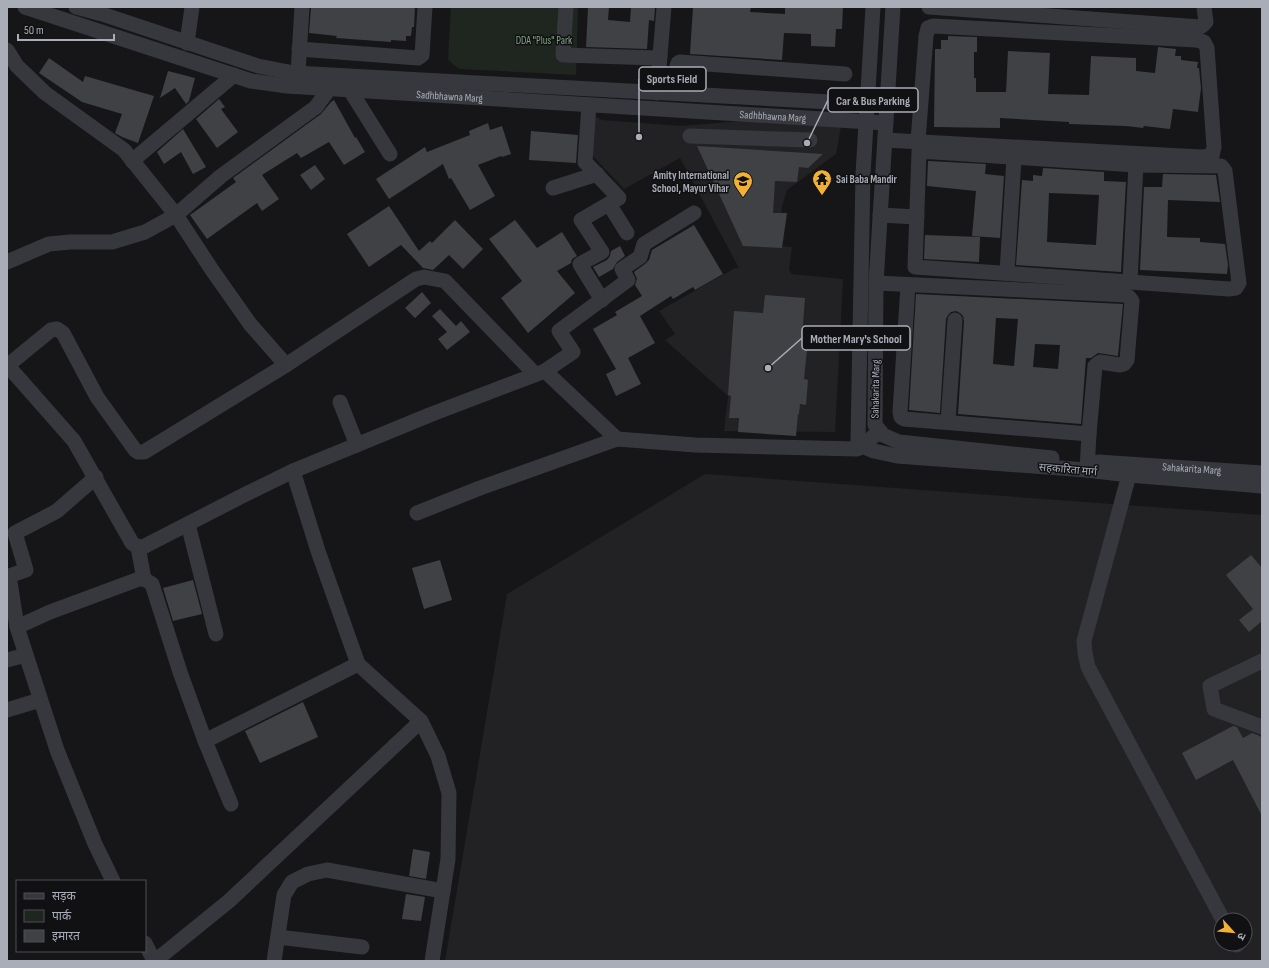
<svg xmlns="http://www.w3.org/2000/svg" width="1269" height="968" viewBox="0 0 1269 968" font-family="'Sofia Sans Condensed','Noto Sans Devanagari',sans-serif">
  <rect width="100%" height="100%" fill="#161618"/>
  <path fill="#222225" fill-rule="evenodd" d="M 595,116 L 602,120 L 681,126 L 790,117 L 842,121 L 836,154 L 787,190 L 782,206 L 779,246 L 792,247 L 789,268 L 791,274 L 843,279 L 835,432 L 724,431 L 728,396 L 665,340 L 675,334 L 659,311 L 735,268 L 739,268 L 680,158 L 624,189 L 591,154 Z
    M 705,474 L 1262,515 L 1262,961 L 445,961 L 507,594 ZM 1221,920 L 1245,920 L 1245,944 L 1221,944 Z"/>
  <path fill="#1e261f" d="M 451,7 L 578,7 L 576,75 L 459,69 L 448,60 Z"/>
  <path fill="#404145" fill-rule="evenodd" d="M 311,7 L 415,7 L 414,27 L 412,27 L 411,36 L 406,36 L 406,41 L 391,40 L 391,42 L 336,38 L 337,36 L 309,33 Z
    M 588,7 L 609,7 L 608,20 L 630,22 L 631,7 L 653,7 L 655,8 L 654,21 L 649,20 L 647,49 L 586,47 Z
    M 693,7 L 751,7 L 750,12 L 785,14 L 785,7 L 843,7 L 842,29 L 836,29 L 835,47 L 811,46 L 811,34 L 784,33 L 782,60 L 690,54 Z
    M 948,36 L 977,37 L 977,52 L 974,52 L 974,78 L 976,78 L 976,92 L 1006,92 L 1008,51 L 1050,53 L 1048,94 L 1089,95 L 1091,56 L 1136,58 L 1136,71 L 1155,73 L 1158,47 L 1176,49 L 1175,56 L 1181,56 L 1181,60 L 1198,62 L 1197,68 L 1199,68 L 1201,88 L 1198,112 L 1173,109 L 1170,129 L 1144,126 L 1143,128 L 1126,126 L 1069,124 L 1069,122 L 1000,118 L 1000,128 L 934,127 L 935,49 L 941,49 L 941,40 L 948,40 Z
    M 49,58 L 83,82 L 85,76 L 154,96 L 138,143 L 122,137 L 115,133 L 122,114 L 82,102 L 39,73 Z
    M 168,71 L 195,78 L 189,101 L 186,104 L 175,88 L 160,98 Z
    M 219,99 L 225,107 L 221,109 L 238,132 L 217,148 L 196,119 Z
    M 334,100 L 355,138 L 356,137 L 365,152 L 344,165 L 329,142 L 301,158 L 297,153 L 262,175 L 279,199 L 262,211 L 257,203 L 207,239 L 190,215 L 236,182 L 233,178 L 321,114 L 331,102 Z
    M 488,123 L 490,130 L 502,126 L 511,154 L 502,157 L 501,156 L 478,165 L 495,196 L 470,210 L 451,178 L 449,179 L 443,164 L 389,199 L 376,179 L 425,147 L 427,152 L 470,135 L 469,131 Z
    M 183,129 L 206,167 L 193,174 L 181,152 L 164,164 L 157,152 Z
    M 531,131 L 578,135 L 576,163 L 529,160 Z
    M 697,146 L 823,154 L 808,168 L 799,167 L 797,182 L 775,181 L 773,213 L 787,213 L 782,248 L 743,246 Z
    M 928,161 L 986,164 L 985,174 L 1004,176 L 1000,238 L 972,236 L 976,191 L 927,186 Z
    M 315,165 L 325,179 L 311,190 L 300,175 Z
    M 1043,168 L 1104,172 L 1104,181 L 1126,182 L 1121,272 L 1016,265 L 1022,180 L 1033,181 L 1033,175 L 1042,176 ZM 1049,193 L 1099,195 L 1096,245 L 1047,242 Z
    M 1163,174 L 1216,175 L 1220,202 L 1168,200 L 1167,237 L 1200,238 L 1200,242 L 1225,244 L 1228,265 L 1227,274 L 1140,270 L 1144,187 L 1162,187 Z
    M 389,206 L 419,251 L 430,241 L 432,243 L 455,220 L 483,249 L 463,269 L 449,255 L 433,270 L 423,268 L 401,245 L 369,267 L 347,234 Z
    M 515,220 L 537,248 L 562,232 L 577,256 L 572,259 L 571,263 L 557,271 L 575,293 L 528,333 L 501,298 L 522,281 L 489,239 Z
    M 694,225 L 723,274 L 695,290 L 693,287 L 673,299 L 671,296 L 640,316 L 655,343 L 628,358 L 641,384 L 616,396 L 606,374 L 616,369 L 593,329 L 617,315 L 615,312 L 642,296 L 635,285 L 637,279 L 634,272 L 645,264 L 649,260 L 652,250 Z
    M 925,235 L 980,237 L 979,262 L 924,259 Z
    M 620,246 L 625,256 L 617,262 L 613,269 L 599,277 L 593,267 L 607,260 L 610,256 L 611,251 Z
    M 422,292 L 431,303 L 415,318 L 405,308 Z
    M 916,294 L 1123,304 L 1118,356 L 1098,353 L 1091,358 L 1086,358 L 1081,424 L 958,414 L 964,321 L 963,316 L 960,313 L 956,311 L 951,312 L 948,315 L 946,319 L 940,413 L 909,410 ZM 996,318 L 1018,319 L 1014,366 L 993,364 ZM 1035,344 L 1060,345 L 1058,369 L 1033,367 Z
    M 765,295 L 805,298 L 803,325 L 805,326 L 805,330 L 809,331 L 804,379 L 808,380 L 806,405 L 800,404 L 799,414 L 798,414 L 796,436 L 738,432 L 739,418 L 729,418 L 731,396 L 728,395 L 734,311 L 763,313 Z
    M 440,309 L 456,326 L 461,321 L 470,332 L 447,350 L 438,339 L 447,332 L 432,316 Z
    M 1251,555 L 1262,568 L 1262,621 L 1249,632 L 1239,620 L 1253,609 L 1226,575 Z
    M 440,560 L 452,600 L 424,609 L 412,568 Z
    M 193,580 L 202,614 L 173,621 L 163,588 Z
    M 303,702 L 318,737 L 260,763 L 245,731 Z
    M 1233,726 L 1237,727 L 1243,738 L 1252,733 L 1260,736 L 1262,739 L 1262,816 L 1233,760 L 1196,780 L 1182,753 Z
    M 413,849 L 430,852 L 426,879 L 409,876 Z
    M 406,894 L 425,897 L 421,921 L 402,919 Z"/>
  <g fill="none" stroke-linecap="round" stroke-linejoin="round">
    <g stroke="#37383d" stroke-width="15">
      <path id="s1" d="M 25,7 L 251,81 L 287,86 L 886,123"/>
      <path d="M 76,7 L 102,14 L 258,66 L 294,73 L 887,105"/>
      <path d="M 566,7 L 563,55 L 657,58 L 660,56 L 664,7"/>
      <path d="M 873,7 L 863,174 L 858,440 L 862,446 L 874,451 L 897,456 L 1087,470 L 1129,475 L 1262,486"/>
      <path d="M 893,7 L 876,283 L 875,425 L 883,435 L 899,442 L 1052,458"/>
      <path d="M 929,7 L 1200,27 L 1203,25 L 1206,22 L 1204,7"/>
      <path d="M 187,43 L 192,7"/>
      <path d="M 299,49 L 418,58 L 422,55 L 425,7"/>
      <path d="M 7,50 L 17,66 L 45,93 L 124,150 L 176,215 L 212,270 L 250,324 L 286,365"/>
      <path d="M 298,73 L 302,7"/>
      <path d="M 350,90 L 390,154"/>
      <path d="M 657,93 L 660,56"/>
      <path d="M 676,93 L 677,66 L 678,63 L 680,62 L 845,74"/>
      <path d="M 589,105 L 585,162 L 619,198 L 581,220 L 602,252 L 580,264 L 602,300"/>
      <path d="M 690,136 L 810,140"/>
      <path d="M 885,140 L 1201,157 L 1212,156 L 1214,147 L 1207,48 L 1204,42 L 1196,40 L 933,26 L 928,28 L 926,36 L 918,141"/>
      <path d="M 919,151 L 1136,165 L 1221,166 L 1225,171 L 1239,283 L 1236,288 L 1229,289 L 915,267 Z"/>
      <path d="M 132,161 L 234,75"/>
      <path d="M 553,188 L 597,174"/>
      <path d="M 609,204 L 627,233"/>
      <path d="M 880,215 L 917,217"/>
      <path d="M 7,262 L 49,244 L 70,242 L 112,242 L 145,232 L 176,215 L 221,176 L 316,107 L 329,89"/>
      <path d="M 1007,273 L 1014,158"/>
      <path d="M 1130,281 L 1136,165"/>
      <path d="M 876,283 L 1125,295 L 1129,297 L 1132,301 L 1127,360 L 1124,364 L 1120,365 L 1100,362 L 1095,366 L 1089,434 L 904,419 L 901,417 L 900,412 L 908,285"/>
      <path d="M 7,366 L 51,330 L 57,329 L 63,333 L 97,397 L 135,450 L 138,452 L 144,452 L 286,365 L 416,279 L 424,277 L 445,281 L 535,374"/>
      <path d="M 8,366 L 74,441 L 132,543 L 135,545 L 141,548 L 242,496 L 293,471 L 432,414 L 545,371 L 617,439 L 695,445 L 857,449 L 862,446 L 880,431"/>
      <path d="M 545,371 L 573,352 L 559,331 L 628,280 L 622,269 L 640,257 L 644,244 L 694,213"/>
      <path d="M 340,402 L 357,445"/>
      <path d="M 948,422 L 955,320"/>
      <path id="s2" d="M 1098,462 L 1262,473"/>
      <path d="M 1087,470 L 1089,434"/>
      <path d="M 293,471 L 318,551 L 358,664 L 421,721 L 438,756 L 449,793 L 448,859 L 432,961"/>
      <path d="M 1129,475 L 1084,641 L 1085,653 L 1088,667 L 1223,920"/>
      <path d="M 96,477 L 57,511 L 15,533 L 26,570 L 9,576 L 17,627 L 57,750 L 95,844 L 113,881"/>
      <path d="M 417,513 L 480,488 L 617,439"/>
      <path d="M 188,524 L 216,634"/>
      <path d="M 138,547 L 144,579"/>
      <path d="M 17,627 L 50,612 L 139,579 L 144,579 L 152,584 L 180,672 L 205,741 L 231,804"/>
      <path d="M 7,660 L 26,655"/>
      <path d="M 1262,661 L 1210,686 L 1214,709 L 1262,727"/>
      <path d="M 7,710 L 40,700"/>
      <path d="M 205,741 L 358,664"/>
      <path d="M 278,937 L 362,947"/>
      <path d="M 145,943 L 154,961"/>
      <path d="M 1236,944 L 1237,945"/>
      <path d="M 155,961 L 229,901 L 421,721"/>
      <path d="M 274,961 L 284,895 L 292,882 L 308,874 L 327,870 L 443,891"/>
    </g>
  </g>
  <defs>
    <g id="temple-pin" transform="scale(1)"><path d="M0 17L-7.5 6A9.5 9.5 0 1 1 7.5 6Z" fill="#f2b134" stroke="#111113"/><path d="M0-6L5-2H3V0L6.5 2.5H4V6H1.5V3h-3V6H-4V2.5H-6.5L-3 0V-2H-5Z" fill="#111"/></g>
    <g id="school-pin" transform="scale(1)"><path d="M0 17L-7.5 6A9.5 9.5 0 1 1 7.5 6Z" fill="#f2b134" stroke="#111113"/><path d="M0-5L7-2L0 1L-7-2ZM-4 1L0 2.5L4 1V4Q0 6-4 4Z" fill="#111"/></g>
  </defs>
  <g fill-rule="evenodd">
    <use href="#temple-pin" x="822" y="179"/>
    <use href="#school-pin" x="743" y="181"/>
  </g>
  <g text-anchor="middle" stroke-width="3" stroke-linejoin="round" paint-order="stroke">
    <g font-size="11" fill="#7fa381" stroke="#111113">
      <text x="544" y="44">DDA "Plus" Park</text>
    </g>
    <g font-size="11" fill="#a8adb8" stroke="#111113">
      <text dy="4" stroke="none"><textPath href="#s1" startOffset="437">Sadhbhawna Marg</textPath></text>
      <text dy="4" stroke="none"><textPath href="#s1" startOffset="761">Sadhbhawna Marg</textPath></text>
      <text transform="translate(875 389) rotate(-89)" y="4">Sahakarita Marg</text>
      <text dy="4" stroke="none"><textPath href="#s2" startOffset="94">Sahakarita Marg</textPath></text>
      <text transform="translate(1068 469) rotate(5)" y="4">सहकारिता मार्ग</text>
    </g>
    <g font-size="11" font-weight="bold" fill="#a8adb8" stroke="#111113" text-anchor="end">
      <text x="729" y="179">Amity International<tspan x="729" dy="13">School, Mayur Vihar</tspan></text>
      <text x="836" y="183" text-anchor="start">Sai Baba Mandir</text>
    </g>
  </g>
  <path fill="none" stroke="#a8adb8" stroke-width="1.5" d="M639 137L639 79M807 143L828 100M768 368L802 338"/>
  <g fill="#a8adb8" stroke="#111113" stroke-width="1.5">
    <circle cx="639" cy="137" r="4"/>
    <circle cx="807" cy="143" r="4"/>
    <circle cx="768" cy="368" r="4"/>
  </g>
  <g fill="#111113" stroke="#a8adb8" stroke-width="1.5">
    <rect x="639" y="67" width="67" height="24" rx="4"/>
    <rect x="828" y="88" width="90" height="24" rx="4"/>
    <rect x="802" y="326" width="108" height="24" rx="4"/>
  </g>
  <g font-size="12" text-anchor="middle" font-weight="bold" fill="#a8adb8">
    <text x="672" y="83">Sports Field</text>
    <text x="873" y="105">Car &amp; Bus Parking</text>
    <text x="856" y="343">Mother Mary's School</text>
  </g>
  <rect width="1269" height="968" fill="none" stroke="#a8adb8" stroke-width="16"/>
  <rect x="16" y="880" width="130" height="72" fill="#111113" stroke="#4d4f55"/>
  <rect x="24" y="893" width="20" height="6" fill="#37383d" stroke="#4d4f55"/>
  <text x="52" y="900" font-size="12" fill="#a8adb8">सड़क</text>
  <rect x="24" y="910" width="20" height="12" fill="#1e261f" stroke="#4d4f55"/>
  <text x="52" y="920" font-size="12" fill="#a8adb8">पार्क</text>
  <rect x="24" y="930" width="20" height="12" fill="#404145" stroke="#4d4f55"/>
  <text x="52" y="940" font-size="12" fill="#a8adb8">इमारत</text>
  <g transform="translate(1233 932) rotate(117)"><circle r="19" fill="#111113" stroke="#4d4f55"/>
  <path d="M0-3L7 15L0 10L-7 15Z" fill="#f2b134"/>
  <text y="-6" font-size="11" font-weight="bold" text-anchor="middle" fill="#a8adb8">उ</text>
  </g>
  <path d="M18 34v6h96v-6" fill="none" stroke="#a8adb8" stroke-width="2"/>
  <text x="24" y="34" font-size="12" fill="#a8adb8" stroke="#111113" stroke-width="3" paint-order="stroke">50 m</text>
</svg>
